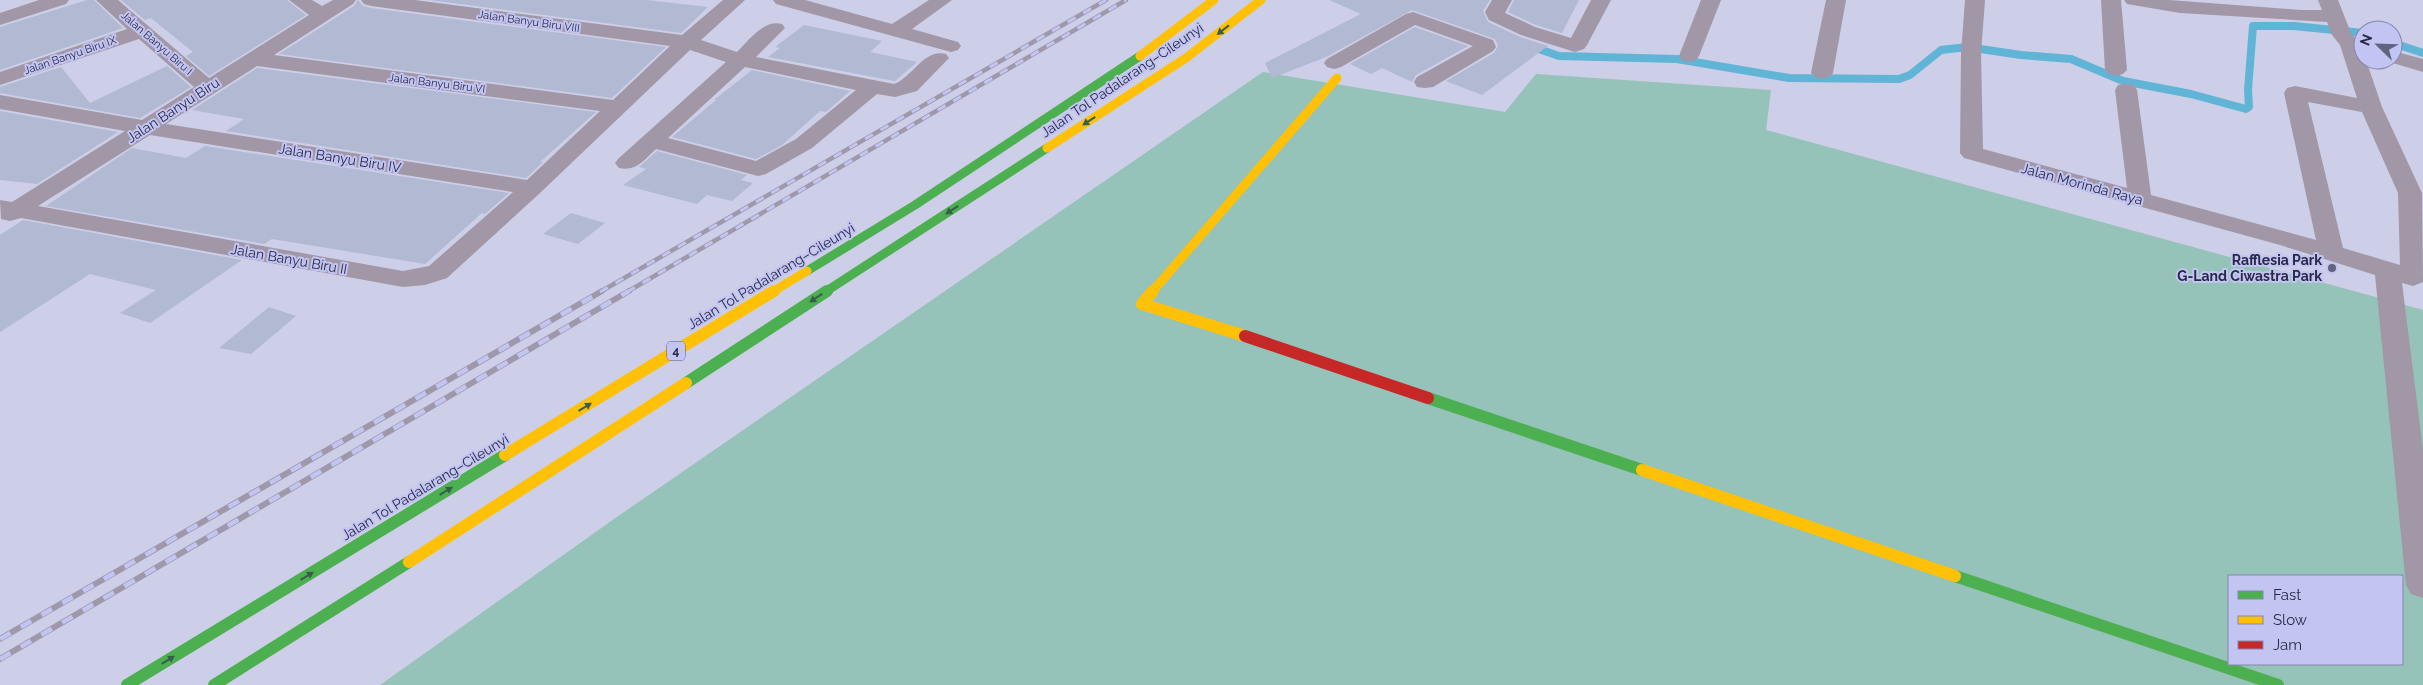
<svg xmlns="http://www.w3.org/2000/svg" width="2423" height="685" viewBox="0 0 2423 685" font-family="Raleway,sans-serif">
  <rect width="100%" height="100%" fill="#cdcee7"/>
  <path fill="#95c2b9" fill-rule="evenodd" d="M 1263,72 L 1505,112 L 1536,74 L 1771,90 L 1766,130 L 2423,310 L 2423,685 L 380,685 L 614,519 ZM 2229,576 L 2402,576 L 2402,664 L 2229,664 Z"/>
  <g fill="none" stroke-linecap="round" stroke-linejoin="round">
    <path stroke="#60b4d6" stroke-width="8" d="M 2393,43 L 2423,53
      M 1533,47 L 1559,56 L 1677,59 L 1789,78 L 1899,79 L 1910,75 L 1941,50 L 1967,47 L 2021,55 L 2071,59 L 2123,81 L 2191,94 L 2246,109 L 2249,107 L 2248,90 L 2253,26 L 2294,26 L 2363,33"/>
  </g>
  <path fill="#b2b9d3" d="M 87,0 L 94,0 L 123,28 L 0,70 L 0,27 Z
    M 121,0 L 287,0 L 306,15 L 209,76 L 186,56 L 193,52 L 151,18 L 145,20 Z
    M 358,0 L 363,6 L 371,8 L 666,47 L 612,98 L 279,54 L 354,6 Z
    M 429,0 L 646,0 L 708,7 L 681,33 Z
    M 1329,0 L 1490,0 L 1483,11 L 1488,22 L 1520,37 L 1548,46 L 1482,95 L 1446,81 L 1494,53 L 1498,46 L 1495,39 L 1412,10 L 1326,57 L 1272,78 L 1265,63 L 1361,14 Z
    M 1514,0 L 1579,0 L 1562,33 L 1536,25 L 1508,12 Z
    M 804,25 L 882,41 L 870,52 L 917,62 L 895,81 L 768,57 L 780,48 L 775,47 Z
    M 1415,27 L 1468,46 L 1416,75 L 1412,82 L 1382,68 L 1371,74 L 1350,64 Z
    M 167,66 L 191,87 L 140,118 L 0,93 L 0,87 L 61,67 L 90,103 Z
    M 257,68 L 596,112 L 540,162 L 543,162 L 526,178 L 226,131 L 244,119 L 192,110 Z
    M 752,70 L 850,91 L 826,112 L 820,111 L 782,145 L 756,159 L 672,137 L 716,100 L 714,100 Z
    M 0,111 L 118,132 L 37,184 L 0,180 Z
    M 205,146 L 509,193 L 485,214 L 482,213 L 425,264 L 272,239 L 264,244 L 46,206 L 132,148 L 186,158 Z
    M 657,151 L 747,175 L 741,180 L 753,183 L 732,201 L 707,195 L 697,204 L 623,185 L 646,169 L 639,167 Z
    M 571,213 L 605,223 L 578,244 L 543,234 Z
    M 23,220 L 242,260 L 150,323 L 120,313 L 156,290 L 90,274 L 0,332 L 0,235 Z
    M 269,307 L 296,316 L 251,354 L 219,348 Z"/>
  <g fill="none" stroke-linecap="round" stroke-linejoin="round">
    <path fill="#a197a6" fill-rule="evenodd" d="M 39,0 L 69,0 L 66,4 L 0,25 L 0,13 Z
      M 96,0 L 118,0 L 209,78 L 309,15 L 289,0 L 312,0 L 322,6 L 333,0 L 356,0 L 353,4 L 274,55 L 613,100 L 670,46 L 371,6 L 364,4 L 361,0 L 415,0 L 682,35 L 723,0 L 745,0 L 701,40 L 737,52 C 749,40 764,19 782,24 L 785,28 L 756,57 L 894,84 C 913,77 924,48 946,54 L 949,58 L 917,91 L 895,97 L 877,94 L 812,148 L 766,174 L 758,176 L 656,149 C 644,160 636,172 619,168 L 615,163 L 619,158 L 726,62 L 690,50 L 540,193 L 447,278 L 425,285 L 403,287 L 21,218 L 10,221 L 1,219 L 0,200 L 12,202 L 125,131 L 0,109 L 0,95 L 142,120 L 194,87 L 139,39 L 0,85 L 0,72 L 127,29 ZM 257,66 L 600,111 L 527,180 L 166,124 ZM 745,67 L 856,90 L 796,139 L 756,161 L 668,138 ZM 150,135 L 513,192 L 429,266 L 403,271 L 38,206 Z
      M 773,0 L 805,0 L 892,24 L 929,0 L 952,0 L 912,29 L 958,42 L 961,46 L 958,50 L 951,52 L 776,4 Z
      M 1492,0 L 1512,0 L 1505,13 L 1535,27 L 1571,38 L 1591,0 L 1611,0 L 1587,45 L 1584,49 L 1575,52 L 1521,35 L 1489,20 L 1485,12 Z
      M 1701,0 L 1721,0 L 1699,56 L 1696,60 L 1689,62 L 1682,60 L 1679,56 Z
      M 1826,0 L 1846,0 L 1833,73 L 1829,77 L 1822,79 L 1815,77 L 1811,73 Z
      M 1965,0 L 1985,0 L 1981,53 L 1983,149 L 2127,188 L 2115,90 L 2118,85 L 2126,84 L 2134,85 L 2137,90 L 2151,195 L 2316,240 L 2284,93 L 2287,88 L 2295,86 L 2357,98 L 2340,45 L 2332,35 L 2327,22 L 2180,13 L 2127,4 L 2124,0 L 2169,0 L 2301,10 L 2322,10 L 2318,0 L 2338,0 L 2351,33 L 2360,44 L 2363,60 L 2366,60 L 2382,107 L 2422,193 L 2423,282 L 2413,286 L 2402,283 L 2423,450 L 2423,598 L 2411,594 L 2406,585 L 2375,275 L 2280,245 L 1964,158 L 1960,153 L 1961,53 ZM 2308,102 L 2362,112 L 2398,193 L 2400,265 L 2343,248 Z
      M 2101,0 L 2121,0 L 2127,70 L 2123,74 L 2116,76 L 2109,74 L 2105,70 Z
      M 1413,12 L 1493,40 L 1496,47 L 1493,51 L 1433,87 L 1425,88 L 1417,87 L 1414,82 L 1417,77 L 1473,46 L 1415,25 L 1341,67 L 1334,69 L 1327,67 L 1324,63 L 1327,59 L 1406,14 Z
      M 2393,51 L 2423,59 L 2423,72 L 2386,61 L 2393,60 Z"/>
    <path stroke="#4caf50" stroke-width="9" d="M 807,271 L 915,205 L 1140,56
      M 825,292 L 1047,148"/>
    <path stroke="#4caf50" stroke-width="12" d="M 686,383 L 827,291
      M 1428,398 L 1642,470
      M 1955,576 L 2278,685
      M 127,685 L 505,455
      M 214,685 L 409,562"/>
    <path stroke="#ffc107" stroke-width="9" d="M 1140,56 L 1214,0
      M 1047,148 L 1186,58 L 1261,0
      M 772,292 L 807,271
      M 1152,292 L 1337,78"/>
    <path stroke="#ffc107" stroke-width="12" d="M 1153,291 L 1142,304 L 1245,336
      M 505,455 L 774,291
      M 1642,470 L 1955,576
      M 409,562 L 686,383"/>
    <path stroke="#c62828" stroke-width="12" d="M 1245,336 L 1428,398"/>
    <g stroke="#9e98ab" stroke-width="4.5">
      <path id="rail-far1" d="M 600,292 L 1106,0
        M 627,292 L 1126,0"/>
    </g>
    <g stroke="#9e98ab" stroke-width="6">
      <path id="rail" d="M 0,639 L 602,291
        M 0,659 L 629,291"/>
    </g>
    <use href="#rail-far1" stroke="#c2c4f2" stroke-width="3" stroke-dasharray="9" stroke-linecap="butt"/>
    <use href="#rail" stroke="#c2c4f2" stroke-width="4.5" stroke-dasharray="12" stroke-linecap="butt"/>
  </g>
  <defs><path id="oneway-solid" d="M-6-.8H1V-3.2L6.5 0L1 3.2V.8H-6Z" transform="scale(1.25)"/></defs>
  <g fill="#375f4b">
    <use href="#oneway-solid" transform="translate(1223 30) rotate(142)"/>
    <use href="#oneway-solid" transform="translate(1089 121) rotate(147)"/>
    <use href="#oneway-solid" transform="translate(952 210) rotate(147)"/>
    <use href="#oneway-solid" transform="translate(816 298) rotate(147)"/>
    <use href="#oneway-solid" transform="translate(585 407) rotate(-31)"/>
    <use href="#oneway-solid" transform="translate(446 491) rotate(-31)"/>
    <use href="#oneway-solid" transform="translate(307 576) rotate(-31)"/>
    <use href="#oneway-solid" transform="translate(168 660) rotate(-31)"/>
  </g>
  <circle fill="#62637f" stroke="#c2c4f2" stroke-width="2" cx="2332" cy="268" r="5"/>
  <g text-anchor="middle" stroke-width="4" stroke-linejoin="round" paint-order="stroke">
    <g font-size="11" fill="#292947" stroke="#c2c4f2">
      <text transform="translate(529 21) rotate(8)" y="4">Jalan Banyu Biru VIII</text>
      <text transform="translate(157 43) rotate(41)" y="4">Jalan Banyu Biru I</text>
      <text transform="translate(70 55) rotate(-19)" y="4">Jalan Banyu Biru IX</text>
      <text transform="translate(437 83) rotate(7)" y="4">Jalan Banyu Biru VI</text>
    </g>
    <rect fill="#c2c4f2" stroke="#57587a" stroke-width="1" x="667" y="341.5" width="18" height="19" rx="4"/>
    <g font-size="12" font-weight="bold" fill="#292947">
      <text x="676" y="355">4</text>
    </g>
    <g font-size="14" fill="#292947" stroke="#c2c4f2">
      <text transform="translate(1122 80) rotate(-34)" y="5">Jalan Tol Padalarang–Cileunyi</text>
      <text transform="translate(173 110) rotate(-33)" y="5">Jalan Banyu Biru</text>
      <text transform="translate(340 158) rotate(9)" y="5">Jalan Banyu Biru IV</text>
      <text transform="translate(2082 184) rotate(15)" y="5">Jalan Morinda Raya</text>
      <text transform="translate(289 259) rotate(10)" y="5">Jalan Banyu Biru II</text>
      <text transform="translate(771 276) rotate(-31)" y="5">Jalan Tol Padalarang–Cileunyi</text>
      <text transform="translate(425 487) rotate(-31)" y="5">Jalan Tol Padalarang–Cileunyi</text>
    </g>
    <g font-size="14" font-weight="bold" fill="#292947" stroke="#c2c4f2" text-anchor="end">
      <text x="2322" y="265">Rafflesia Park<tspan x="2322" dy="16">G-Land Ciwastra Park</tspan></text>
    </g>
  </g>
  <rect x="2228" y="575" width="175" height="90" fill="#c2c4f2" stroke="#8586ae"/>
  <rect x="2238" y="591" width="25" height="8" fill="#4caf50" stroke="#8586ae"/>
  <text x="2273" y="600" font-size="15" fill="#292947">Fast</text>
  <rect x="2238" y="616" width="25" height="8" fill="#ffc107" stroke="#8586ae"/>
  <text x="2273" y="625" font-size="15" fill="#292947">Slow</text>
  <rect x="2238" y="641" width="25" height="8" fill="#c62828" stroke="#8586ae"/>
  <text x="2273" y="650" font-size="15" fill="#292947">Jam</text>
  <g transform="translate(2378 45) rotate(293)"><circle r="24" fill="#c2c4f2" stroke="#8586ae"/>
  <path d="M0-4L9 19L0 12L-9 19Z" fill="#62637f"/>
  <text y="-8" font-size="14" font-weight="bold" text-anchor="middle" fill="#292947">N</text>
  </g>
</svg>
